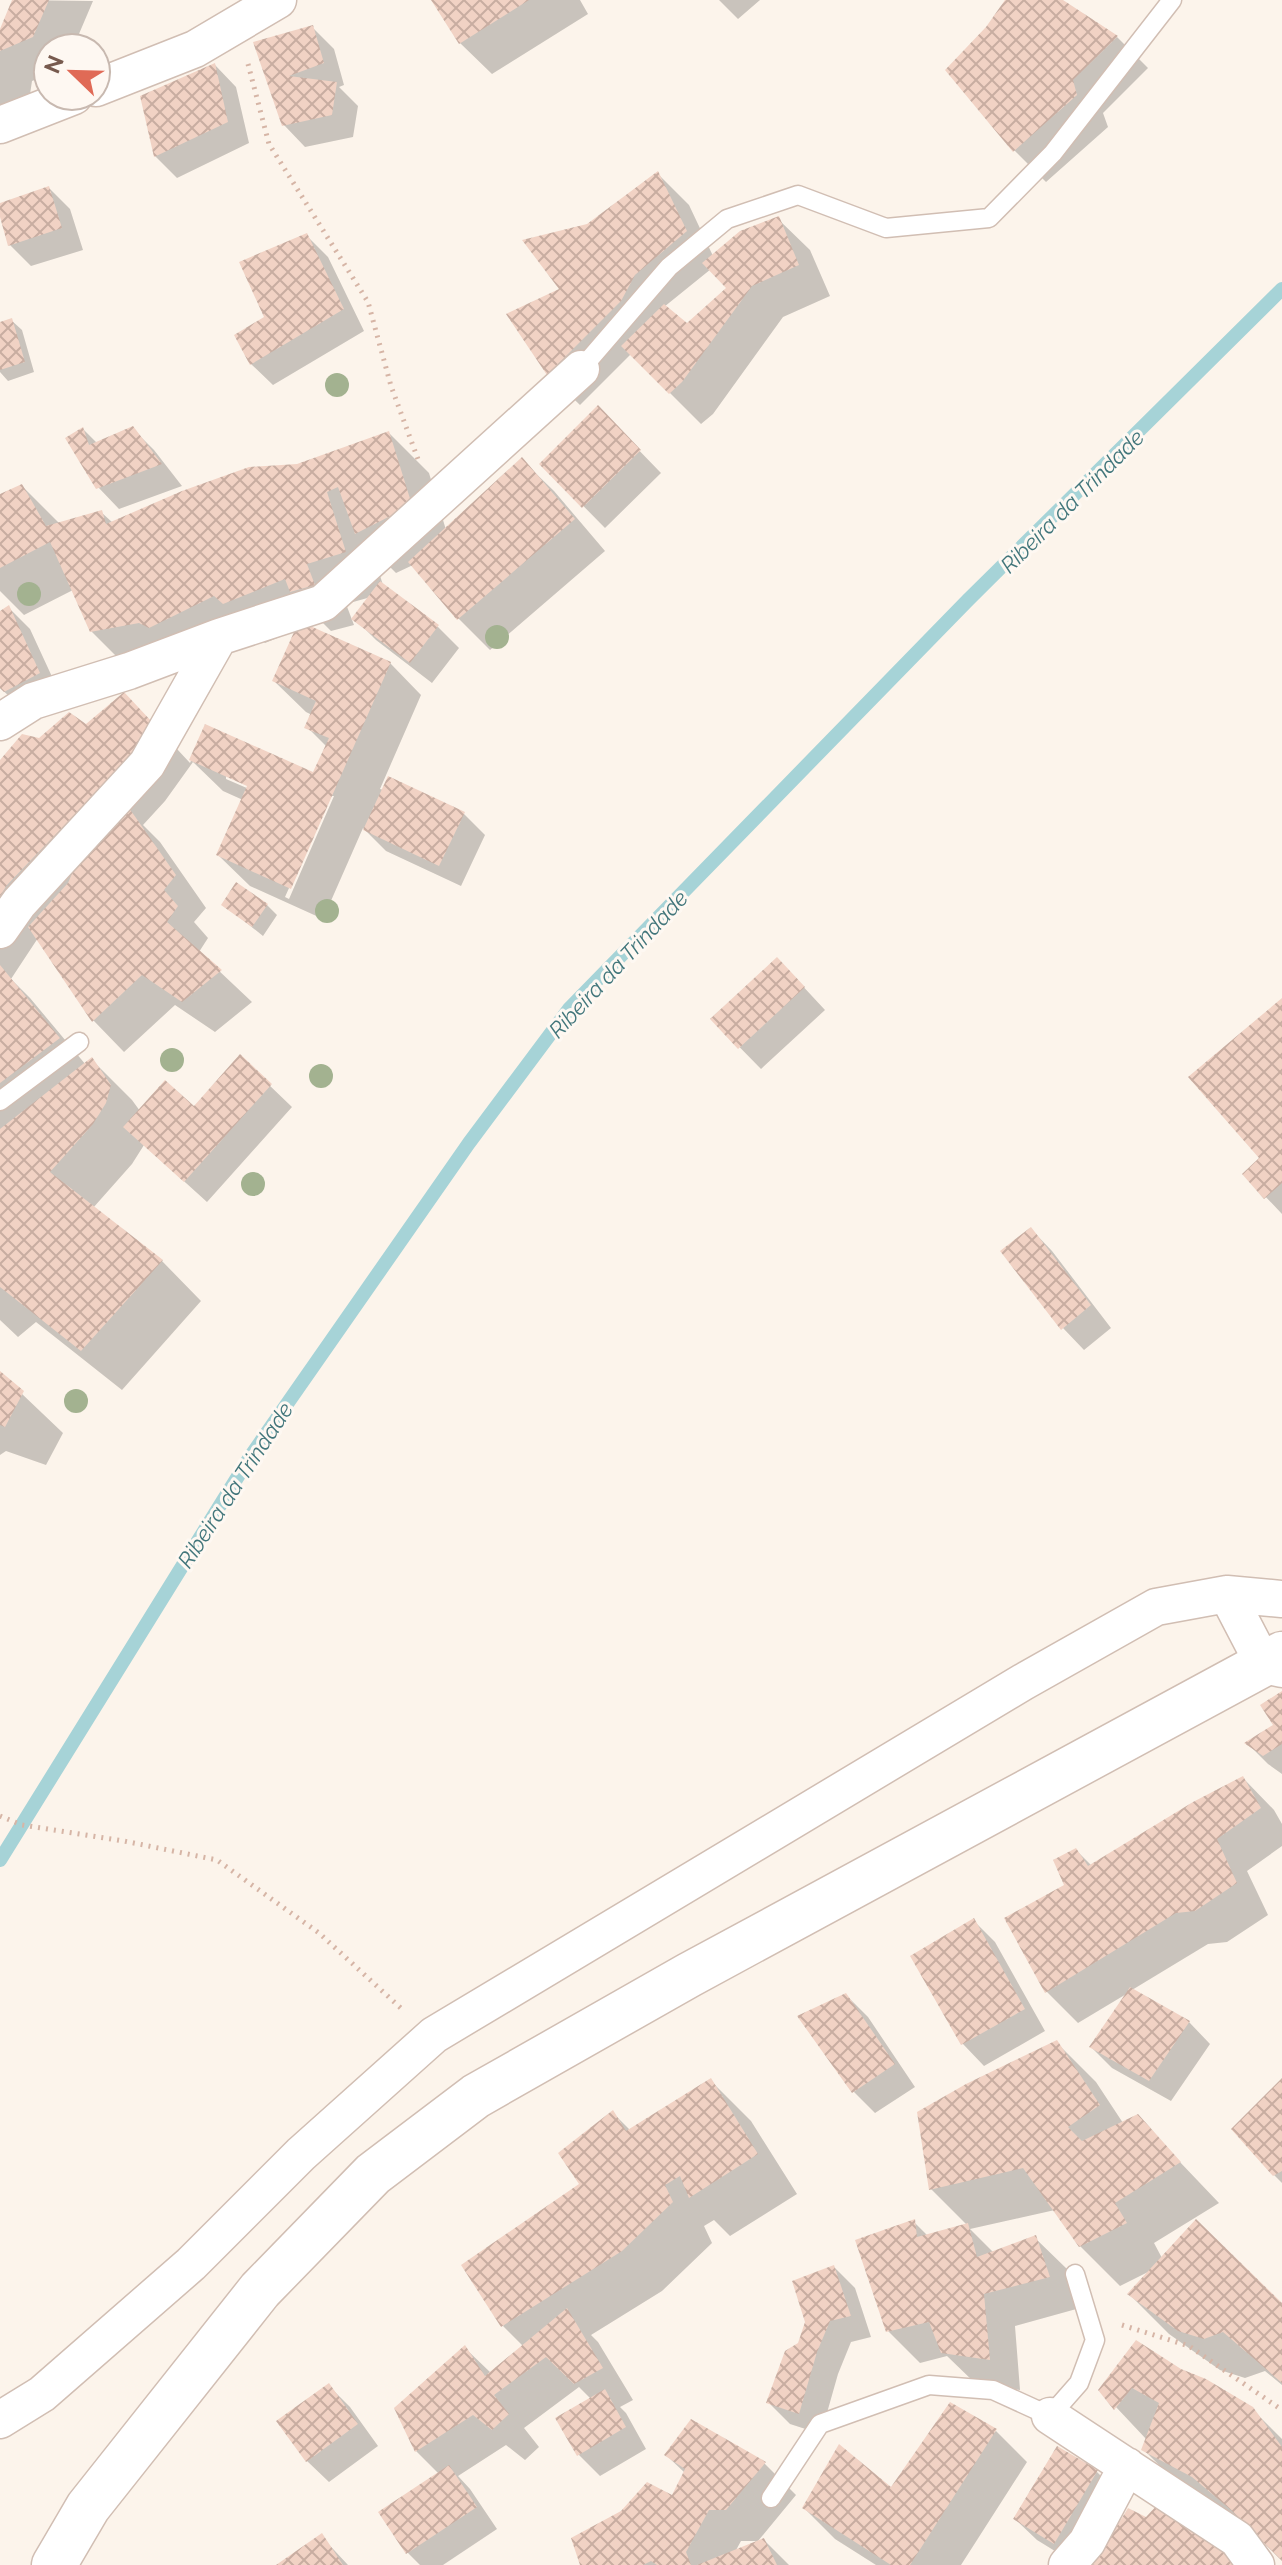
<svg xmlns="http://www.w3.org/2000/svg" width="1282" height="2565" viewBox="0 0 1282 2565" font-family="Raleway,sans-serif">
  <defs>
    <pattern id="building-cross-hatch" width="8" height="8" patternUnits="userSpaceOnUse" patternTransform="scale(2)"><rect width="8" height="8" fill="#f1d2c4"/><path d="M0 0l8 8M0 8l8-8" fill="none" stroke="#c8ada1"/></pattern>
  </defs>
  <rect width="100%" height="100%" fill="#fcf4eb"/>
  <path fill="#0003" fill-rule="evenodd" d="M 14,0 L 93,1 L 73,48 L 48,48 L 48,75 L 32,81 L 25,128 L 0,137 L 0,33 Z
    M 434,0 L 580,0 L 588,14 L 492,74 L 460,43 Z
    M 719,0 L 760,0 L 738,19 Z
    M 1008,0 L 1059,0 L 1117,37 L 1148,68 L 1103,113 L 1108,127 L 1046,182 L 1015,151 L 948,70 L 988,29 Z
    M 312,27 L 334,49 L 344,85 L 339,87 L 358,106 L 353,137 L 305,147 L 284,125 L 256,43 Z
    M 215,65 L 236,87 L 249,143 L 177,178 L 155,156 Z
    M 658,174 L 689,205 L 713,256 L 778,219 L 810,250 L 830,296 L 783,317 L 713,414 L 701,424 L 631,354 L 580,405 L 548,374 L 509,314 L 562,290 L 587,226 ZM 711,269 L 729,288 L 687,325 L 664,307 Z
    M 49,188 L 70,209 L 83,250 L 31,266 L 10,245 L 0,205 Z
    M 307,236 L 328,257 L 364,331 L 273,385 L 251,364 L 267,318 Z
    M 11,320 L 22,330 L 34,372 L 8,381 L 0,372 L 0,324 Z
    M 598,408 L 661,473 L 605,528 L 542,464 Z
    M 83,429 L 97,443 L 133,429 L 154,450 L 182,486 L 119,509 L 98,487 Z
    M 389,433 L 429,473 L 446,530 L 522,460 L 554,491 L 605,551 L 490,650 L 459,619 L 413,565 L 396,573 L 371,548 L 383,585 L 437,626 L 459,648 L 432,683 L 376,640 L 354,618 L 371,597 L 346,604 L 354,625 L 331,631 L 320,620 L 306,626 L 390,663 L 421,695 L 380,789 L 464,814 L 485,835 L 461,886 L 386,851 L 363,828 L 323,919 L 250,886 L 218,855 L 243,800 L 223,791 L 193,762 L 165,801 L 143,825 L 160,842 L 206,908 L 194,922 L 208,938 L 199,952 L 252,1002 L 215,1032 L 175,1005 L 124,1052 L 93,1020 L 38,938 L 11,979 L 30,998 L 86,1065 L 92,1060 L 132,1100 L 140,1111 L 194,1109 L 240,1057 L 292,1107 L 207,1202 L 144,1145 L 132,1164 L 93,1208 L 162,1261 L 201,1301 L 122,1390 L 36,1322 L 18,1337 L 0,1320 L 0,763 L 39,741 L 86,726 L 164,735 L 190,763 L 206,727 L 314,775 L 327,747 L 307,727 L 312,715 L 306,712 L 274,681 L 297,630 L 265,643 L 256,635 L 131,671 L 91,631 L 73,590 L 24,615 L 0,591 L 0,496 L 22,486 L 60,524 L 101,512 L 113,523 L 298,466 ZM 226,775 L 257,788 L 256,792 L 226,779 ZM 330,796 L 334,796 L 289,899 L 285,897 Z
    M 9,608 L 30,629 L 60,694 L 27,712 L 0,688 L 0,614 Z
    M 224,905 L 267,905 L 277,915 L 263,936 Z
    M 798,981 L 825,1010 L 761,1069 L 713,1020 Z
    M 1282,1000 L 1282,1214 L 1244,1174 L 1262,1159 Z
    M 1031,1229 L 1052,1251 L 1111,1328 L 1084,1350 L 1063,1328 Z
    M 0,1373 L 63,1433 L 46,1465 L 6,1451 L 0,1455 Z
    M 1282,1693 L 1282,1774 L 1268,1764 L 1248,1744 L 1275,1726 Z
    M 1243,1778 L 1274,1810 L 1282,1824 L 1282,1846 L 1247,1871 L 1268,1915 L 1227,1942 L 1208,1944 L 1132,1990 L 1189,2022 L 1210,2044 L 1171,2101 L 1112,2068 L 1091,2047 L 1128,1993 L 1078,2023 L 1047,1992 L 1007,1919 L 1067,1886 L 1076,1850 L 1092,1866 Z
    M 974,1921 L 995,1942 L 1045,2031 L 984,2066 L 963,2044 L 912,1956 Z
    M 846,1995 L 868,2017 L 915,2087 L 875,2113 L 854,2092 L 800,2017 Z
    M 1056,2042 L 1096,2082 L 1123,2123 L 1137,2117 L 1219,2203 L 1154,2243 L 1162,2258 L 1282,2306 L 1282,2385 L 1265,2371 L 1245,2378 L 1220,2370 L 1169,2334 L 1129,2294 L 1150,2271 L 1120,2286 L 1080,2246 L 1055,2210 L 970,2229 L 994,2253 L 1035,2238 L 1067,2269 L 1080,2308 L 1015,2326 L 1020,2390 L 975,2383 L 947,2356 L 920,2363 L 888,2331 L 914,2222 L 928,2236 L 967,2225 L 931,2189 Z
    M 711,2081 L 751,2121 L 797,2194 L 730,2236 L 714,2220 L 704,2226 L 712,2243 L 662,2291 L 591,2335 L 598,2342 L 633,2400 L 620,2407 L 626,2413 L 646,2449 L 600,2476 L 578,2454 L 591,2399 L 579,2387 L 524,2428 L 539,2447 L 525,2460 L 506,2445 L 458,2476 L 470,2489 L 497,2529 L 443,2565 L 420,2565 L 408,2553 L 381,2512 L 439,2474 L 416,2451 L 396,2409 L 465,2348 L 491,2373 L 523,2346 L 503,2326 L 582,2185 L 613,2113 L 631,2131 Z
    M 1282,2081 L 1282,2183 L 1274,2175 Z
    M 834,2267 L 855,2288 L 871,2337 L 851,2342 L 838,2374 L 821,2434 L 790,2424 L 768,2402 L 800,2344 Z
    M 1180,2371 L 1252,2409 L 1282,2439 L 1282,2558 L 1234,2517 L 1183,2489 L 1143,2449 L 1147,2440 L 1100,2390 Z
    M 329,2386 L 350,2407 L 378,2446 L 329,2482 L 307,2461 Z
    M 996,2431 L 1027,2462 L 961,2565 L 876,2565 L 835,2539 L 804,2508 L 892,2490 Z
    M 666,2455 L 764,2463 L 796,2495 L 758,2541 L 741,2541 L 735,2552 L 764,2540 L 789,2565 L 583,2565 L 673,2497 L 685,2473 Z
    M 1097,2472 L 1118,2493 L 1076,2564 L 1037,2540 L 1015,2519 Z
    M 321,2536 L 348,2565 L 280,2565 Z"/>
  <g fill="none" stroke-linecap="round" stroke-linejoin="round">
    <path stroke="#a6d3d7" stroke-width="14" d="M 0,1860 L 250,1457 L 469,1143 L 569,1009 L 968,600 L 1282,289"/>
  </g>
  <path fill="url(#building-cross-hatch)" d="M 12,0 L 49,0 L 33,37 L 0,51 L 0,29 Z
    M 431,0 L 529,0 L 459,44 Z
    M 1005,0 L 1063,0 L 1118,36 L 1073,80 L 1077,95 L 1013,152 L 945,70 L 986,27 Z
    M 313,25 L 324,63 L 289,76 L 337,82 L 332,115 L 282,126 L 253,42 Z
    M 215,63 L 228,122 L 154,157 L 140,96 Z
    M 658,171 L 687,231 L 635,275 L 621,301 L 547,375 L 506,314 L 559,289 L 522,240 L 587,224 Z
    M 49,186 L 62,228 L 8,246 L 0,217 L 0,203 Z
    M 779,216 L 799,265 L 752,286 L 682,382 L 669,394 L 621,346 L 664,304 L 687,323 L 726,288 L 702,263 L 740,231 Z
    M 307,233 L 344,309 L 250,365 L 234,335 L 264,317 L 239,262 Z
    M 12,318 L 25,362 L 0,370 L 0,322 Z
    M 598,405 L 641,450 L 582,508 L 539,464 Z
    M 133,426 L 162,464 L 96,489 L 65,438 L 83,427 L 89,445 Z
    M 389,431 L 412,505 L 355,534 L 338,487 L 327,492 L 346,552 L 307,564 L 315,585 L 290,592 L 285,579 L 223,604 L 214,596 L 149,628 L 139,623 L 90,632 L 50,542 L 0,568 L 0,494 L 22,484 L 46,526 L 102,510 L 106,524 L 182,491 L 249,467 L 297,464 Z
    M 522,457 L 575,519 L 457,620 L 408,562 Z
    M 380,581 L 439,625 L 410,663 L 351,619 Z
    M 9,605 L 40,673 L 4,692 L 0,688 L 0,611 Z
    M 299,621 L 391,662 L 291,889 L 216,855 L 247,786 L 189,760 L 205,724 L 313,772 L 329,738 L 304,728 L 316,701 L 272,681 Z
    M 124,692 L 153,723 L 126,761 L 7,885 L 0,896 L 0,760 L 22,734 L 39,738 L 69,712 L 86,724 Z
    M 388,776 L 465,812 L 439,866 L 363,830 Z
    M 129,808 L 176,875 L 164,890 L 178,906 L 167,922 L 222,970 L 182,1002 L 142,975 L 92,1022 L 28,927 L 68,883 L 77,862 Z
    M 236,882 L 268,904 L 252,927 L 221,905 Z
    M 777,957 L 805,987 L 738,1049 L 710,1019 Z
    M 0,965 L 60,1038 L 0,1083 Z
    M 1282,998 L 1282,1183 L 1264,1199 L 1242,1174 L 1259,1158 L 1188,1077 Z
    M 240,1054 L 272,1084 L 184,1182 L 123,1127 L 165,1080 L 194,1106 Z
    M 92,1057 L 111,1085 L 106,1103 L 93,1124 L 50,1172 L 163,1260 L 81,1351 L 0,1287 L 0,1129 Z
    M 1031,1227 L 1091,1305 L 1061,1330 L 1000,1251 Z
    M 0,1371 L 24,1391 L 5,1427 L 0,1425 Z
    M 1282,1691 L 1282,1744 L 1263,1756 L 1244,1743 L 1273,1725 L 1260,1705 Z
    M 1243,1776 L 1261,1808 L 1217,1839 L 1237,1883 L 1195,1911 L 1176,1913 L 1045,1993 L 1004,1918 L 1064,1885 L 1053,1860 L 1076,1848 L 1088,1866 L 1193,1802 Z
    M 974,1918 L 1025,2009 L 961,2045 L 910,1956 Z
    M 1130,1987 L 1190,2021 L 1149,2081 L 1089,2047 Z
    M 846,1993 L 895,2064 L 852,2093 L 797,2016 Z
    M 1057,2040 L 1100,2105 L 1068,2127 L 1082,2141 L 1138,2114 L 1181,2162 L 1115,2203 L 1127,2223 L 1079,2247 L 1023,2168 L 929,2190 L 917,2112 L 966,2084 Z
    M 711,2078 L 758,2154 L 689,2198 L 680,2176 L 665,2185 L 673,2202 L 622,2251 L 501,2327 L 461,2265 L 579,2184 L 558,2153 L 613,2110 L 626,2131 Z
    M 1282,2078 L 1282,2171 L 1273,2176 L 1231,2129 Z
    M 915,2219 L 917,2237 L 968,2223 L 977,2257 L 1036,2235 L 1050,2277 L 984,2294 L 990,2360 L 941,2353 L 929,2322 L 886,2332 L 855,2240 Z
    M 1196,2219 L 1282,2303 L 1282,2383 L 1223,2332 L 1204,2339 L 1178,2331 L 1127,2294 Z
    M 834,2265 L 851,2316 L 830,2321 L 817,2352 L 799,2414 L 766,2403 L 785,2351 L 798,2343 L 805,2322 L 792,2281 Z
    M 567,2308 L 603,2368 L 574,2384 L 546,2357 L 494,2395 L 509,2414 L 492,2430 L 473,2415 L 415,2452 L 394,2408 L 465,2345 L 485,2376 Z
    M 1136,2340 L 1181,2369 L 1206,2379 L 1253,2407 L 1282,2447 L 1282,2561 L 1230,2509 L 1192,2477 L 1141,2450 L 1159,2403 L 1132,2388 L 1114,2410 L 1098,2390 Z
    M 329,2383 L 358,2424 L 306,2462 L 276,2421 Z
    M 605,2389 L 626,2427 L 577,2456 L 555,2418 Z
    M 950,2402 L 997,2429 L 910,2565 L 891,2565 L 802,2508 L 839,2444 L 891,2487 Z
    M 691,2419 L 766,2462 L 726,2510 L 709,2510 L 686,2552 L 691,2565 L 657,2565 L 651,2561 L 643,2565 L 580,2565 L 571,2538 L 621,2511 L 647,2482 L 672,2495 L 685,2469 L 664,2455 Z
    M 1057,2446 L 1098,2470 L 1054,2544 L 1013,2519 Z
    M 449,2465 L 477,2507 L 406,2554 L 378,2512 Z
    M 1159,2503 L 1221,2549 L 1233,2565 L 1093,2565 L 1128,2508 L 1146,2517 Z
    M 322,2533 L 343,2565 L 276,2565 Z
    M 764,2538 L 777,2565 L 697,2565 Z"/>
  <g fill="none" stroke-linecap="round" stroke-linejoin="round">
    <g stroke="#d1beb3" stroke-width="21">
      <path id="service" d="M 581,369 L 669,267 L 727,219 L 798,195 L 886,228 L 989,218 L 1053,153 L 1172,0
        M 0,1101 L 79,1042
        M 771,2498 L 820,2424 L 929,2385 L 993,2390 L 1050,2416 L 1079,2383 L 1095,2340 L 1075,2274"/>
    </g>
    <g stroke="#d1beb3" stroke-width="39">
      <path id="minor" d="M 96,88 L 195,49 L 278,0
        M 0,125 L 74,96
        M 0,722 L 33,701 L 129,671 L 219,637 L 323,603 L 581,369
        M 0,930 L 19,903 L 147,764 L 219,637
        M 1227,1594 L 1264,1665 L 1282,1669
        M 1050,2416 L 1237,2539 L 1256,2565
        M 0,2420 L 42,2394 L 191,2264 L 301,2154 L 434,2035 L 1023,1682 L 1156,1607 L 1227,1594 L 1282,1599
        M 1067,2565 L 1087,2542 L 1127,2466"/>
    </g>
    <g stroke="#d1beb3" stroke-width="47">
      <path id="tertiary" d="M 54,2565 L 88,2507 L 260,2290 L 373,2174 L 476,2096 L 689,1975 L 1282,1654"/>
    </g>
    <path stroke="#d6b5a6" stroke-width="5" stroke-dasharray="2 6" stroke-linecap="butt" d="M 248,64 L 269,144 L 368,302 L 391,386 L 419,462
      M 0,1816 L 22,1825 L 124,1841 L 217,1860 L 319,1933 L 404,2011
      M 1122,2325 L 1189,2346 L 1282,2410"/>
    <use href="#service" stroke="#fff" stroke-width="18"/>
    <use href="#minor" stroke="#fff" stroke-width="36"/>
    <use href="#tertiary" stroke="#fff" stroke-width="44"/>
  </g>
  <g fill="#a3b290">
    <circle cx="337" cy="385" r="12"/>
    <circle cx="29" cy="594" r="12"/>
    <circle cx="497" cy="637" r="12"/>
    <circle cx="327" cy="911" r="12"/>
    <circle cx="172" cy="1060" r="12"/>
    <circle cx="321" cy="1076" r="12"/>
    <circle cx="253" cy="1184" r="12"/>
    <circle cx="76" cy="1401" r="12"/>
  </g>
  <g text-anchor="middle" stroke-width="6" stroke-linejoin="round" paint-order="stroke">
    <g font-size="22" font-style="italic" fill="#42767b" stroke="#fef8f2">
      <text transform="translate(1072 501) rotate(-45)" y="8">Ribeira da Trindade</text>
      <text transform="translate(618 964) rotate(-47)" y="8">Ribeira da Trindade</text>
      <text transform="translate(235 1485) rotate(-57)" y="8">Ribeira da Trindade</text>
    </g>
  </g>
  <g transform="translate(72 72) rotate(293)"><circle r="38" fill="#fef8f2" stroke="#c8b9b0" stroke-width="2"/>
  <path d="M0-6L14 30L0 20L-14 30Z" fill="#e06a56"/>
  <text y="-12" font-size="22" font-weight="bold" text-anchor="middle" fill="#775a4e">N</text>
  </g>
</svg>
